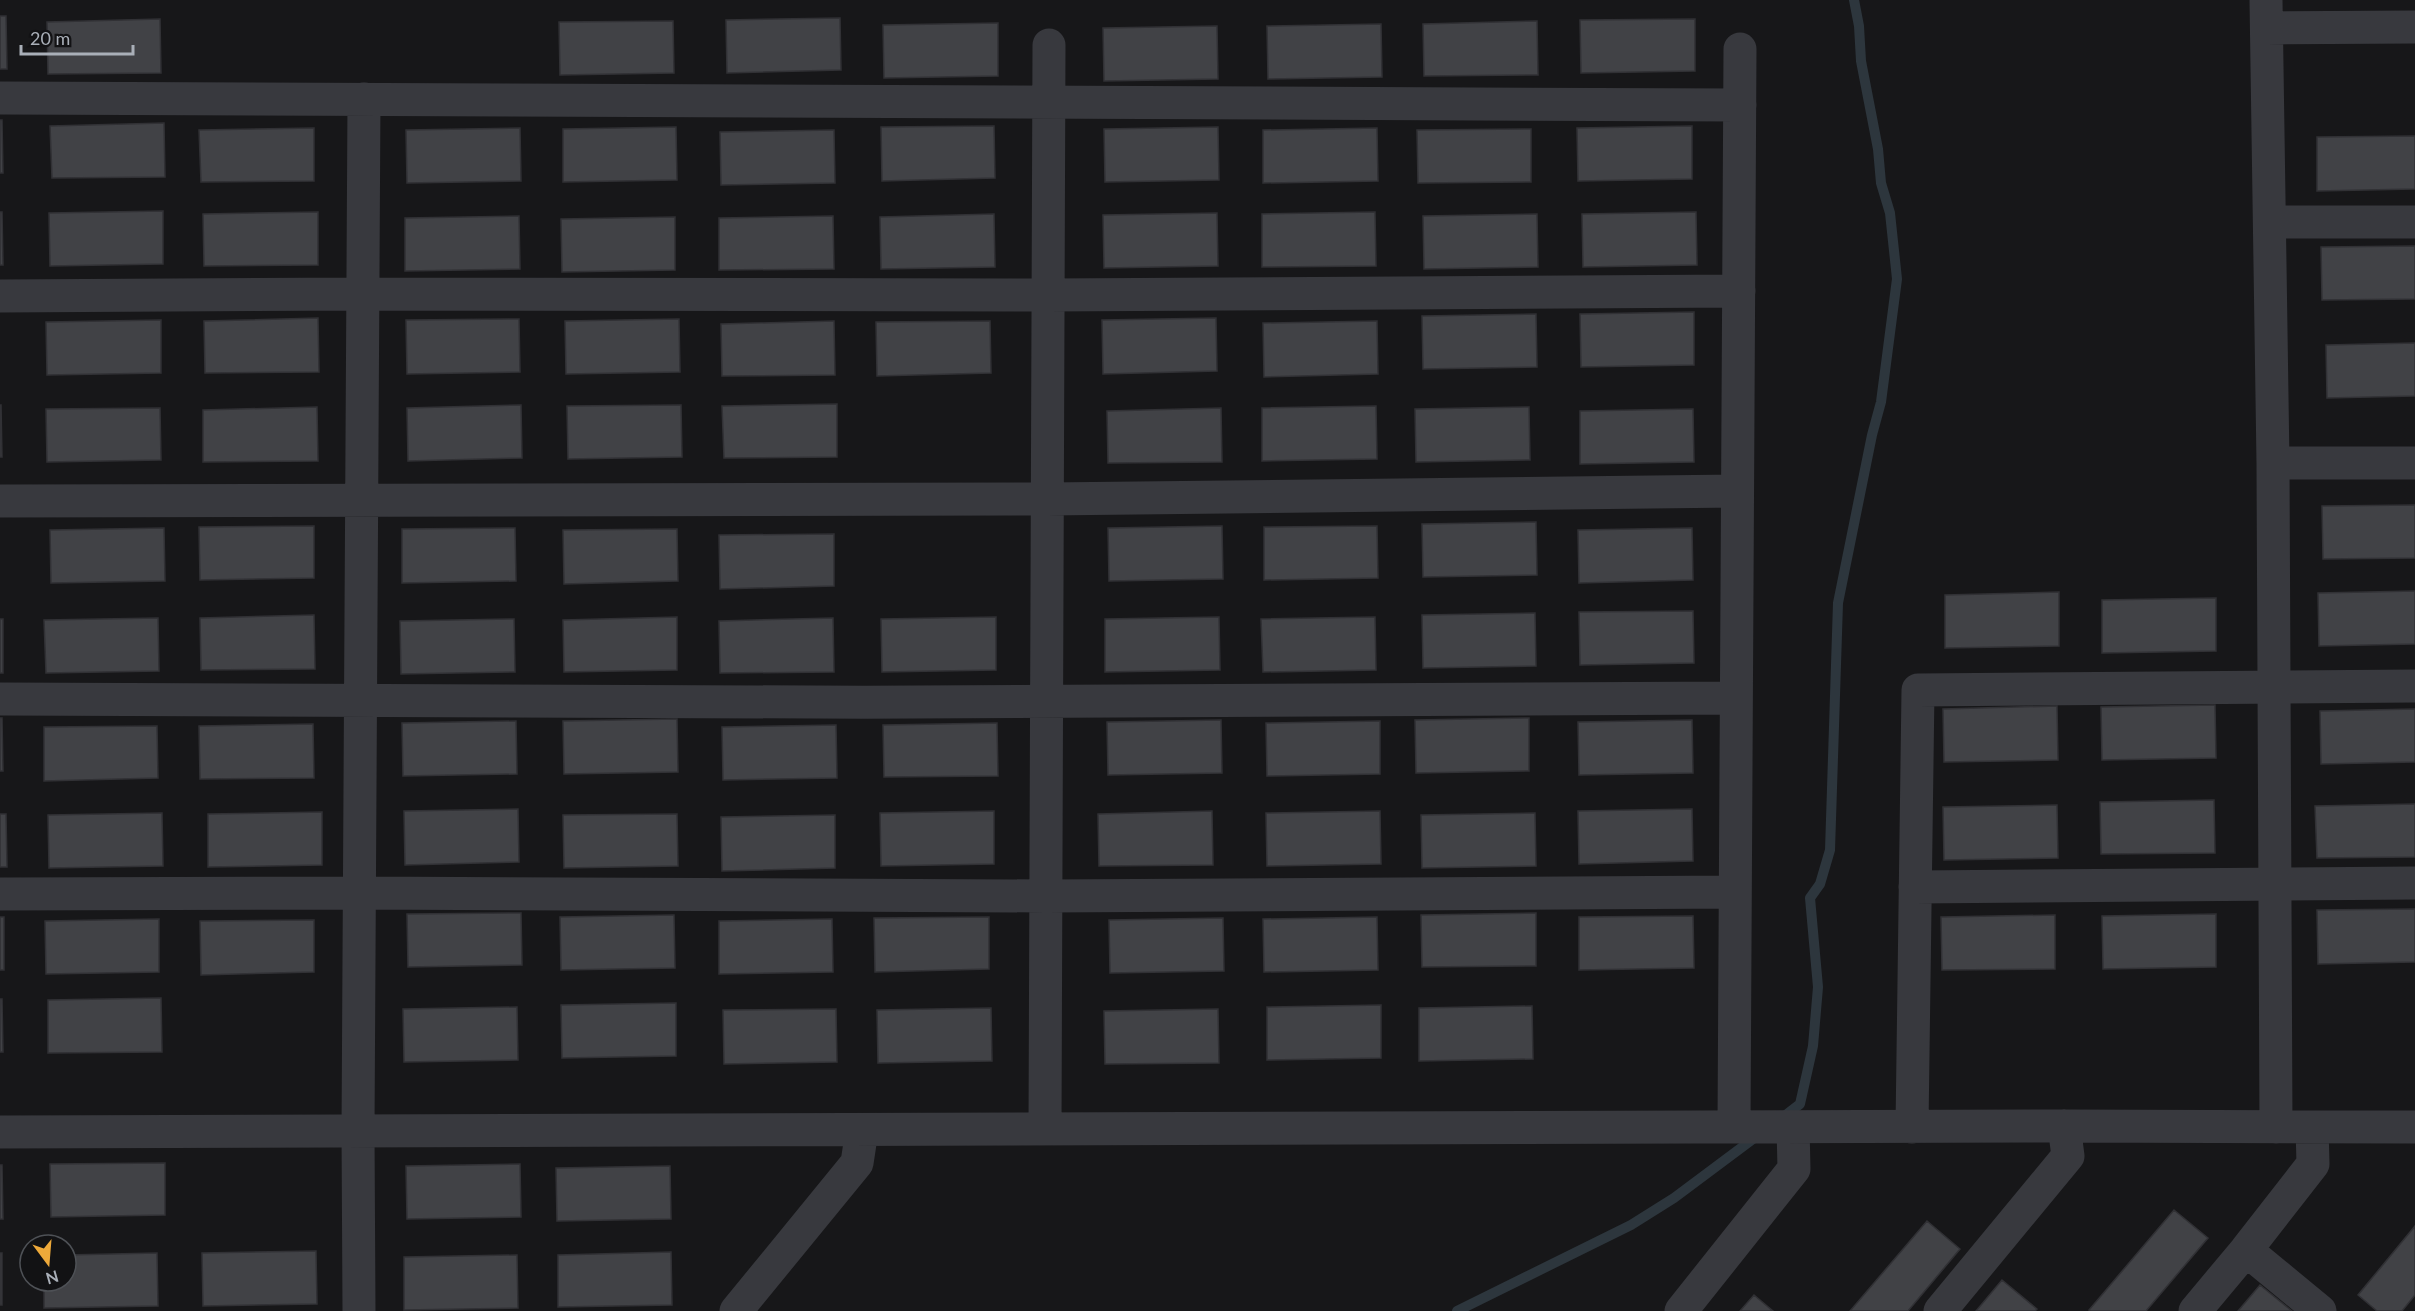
<svg xmlns="http://www.w3.org/2000/svg" width="2415" height="1311" viewBox="0 0 2415 1311" font-family="Lato,sans-serif">
  <rect width="100%" height="100%" fill="#171719"/>
  <g fill="none" stroke-linecap="round" stroke-linejoin="round">
    <path stroke="#2d363d" stroke-width="10" d="M 1782,1118 L 1800,1104 L 1813,1046 L 1818,987 L 1810,898 L 1820,884 L 1830,850 L 1838,603 L 1872,435 L 1881,402 L 1897,279 L 1890,213 L 1881,183 L 1878,149 L 1861,61 L 1859,26 L 1854,0
      M 1457,1311 L 1631,1225 L 1674,1198 L 1757,1136"/>
  </g>
  <path fill="#414246" stroke="#313135" stroke-width="1.5" d="M 0,16 L 6,16 L 7,69 L 0,69 Z
    M 840,18 L 841,70 L 727,73 L 726,20 Z
    M 160,19 L 161,73 L 48,74 L 47,22 Z
    M 1695,19 L 1695,71 L 1581,73 L 1580,20 Z
    M 673,21 L 674,73 L 560,75 L 559,22 Z
    M 1537,21 L 1538,75 L 1424,76 L 1423,24 Z
    M 998,23 L 998,76 L 884,78 L 883,25 Z
    M 1381,24 L 1382,77 L 1268,79 L 1267,26 Z
    M 1217,26 L 1218,79 L 1104,81 L 1103,28 Z
    M 0,120 L 2,120 L 3,173 L 0,173 Z
    M 164,123 L 165,177 L 52,178 L 50,126 Z
    M 994,126 L 995,178 L 882,181 L 881,127 Z
    M 1692,126 L 1692,179 L 1578,181 L 1577,128 Z
    M 676,127 L 677,180 L 563,182 L 563,129 Z
    M 1218,127 L 1219,180 L 1105,182 L 1104,129 Z
    M 314,128 L 314,181 L 201,182 L 199,130 Z
    M 520,128 L 521,181 L 407,183 L 406,130 Z
    M 1377,128 L 1378,181 L 1263,183 L 1263,130 Z
    M 1531,129 L 1531,182 L 1418,183 L 1417,130 Z
    M 834,130 L 835,183 L 721,185 L 720,132 Z
    M 2415,136 L 2415,189 L 2317,191 L 2317,137 Z
    M 163,211 L 163,264 L 50,266 L 49,213 Z
    M 0,212 L 2,212 L 3,265 L 0,265 Z
    M 318,212 L 318,265 L 204,266 L 203,214 Z
    M 1375,212 L 1376,266 L 1262,267 L 1262,214 Z
    M 1696,212 L 1697,265 L 1583,267 L 1582,214 Z
    M 1217,213 L 1218,266 L 1104,268 L 1103,215 Z
    M 994,214 L 995,267 L 881,269 L 880,217 Z
    M 1537,214 L 1538,267 L 1424,269 L 1423,216 Z
    M 519,216 L 520,269 L 405,271 L 405,218 Z
    M 833,216 L 834,269 L 719,270 L 719,218 Z
    M 675,217 L 675,270 L 562,272 L 561,219 Z
    M 2415,246 L 2415,299 L 2322,300 L 2321,247 Z
    M 1694,312 L 1694,365 L 1581,367 L 1580,314 Z
    M 1536,314 L 1537,367 L 1423,369 L 1422,316 Z
    M 318,318 L 319,372 L 205,373 L 204,321 Z
    M 1216,318 L 1217,371 L 1103,374 L 1102,320 Z
    M 519,319 L 520,372 L 407,374 L 406,320 Z
    M 679,319 L 680,372 L 566,374 L 565,321 Z
    M 161,320 L 161,373 L 47,375 L 46,322 Z
    M 834,321 L 835,375 L 722,376 L 721,324 Z
    M 990,321 L 991,373 L 877,376 L 876,322 Z
    M 1377,321 L 1378,374 L 1264,377 L 1263,323 Z
    M 2415,343 L 2415,396 L 2327,398 L 2326,345 Z
    M 837,404 L 837,457 L 724,458 L 722,406 Z
    M 0,405 L 1,405 L 2,457 L 0,457 Z
    M 521,405 L 522,458 L 408,461 L 407,408 Z
    M 681,405 L 682,457 L 568,459 L 567,406 Z
    M 1376,406 L 1377,459 L 1262,461 L 1262,408 Z
    M 317,407 L 318,461 L 203,462 L 203,410 Z
    M 1529,407 L 1530,460 L 1416,462 L 1415,409 Z
    M 160,408 L 161,460 L 47,462 L 46,409 Z
    M 1221,408 L 1222,462 L 1108,463 L 1107,411 Z
    M 1693,409 L 1694,462 L 1580,464 L 1580,411 Z
    M 2415,505 L 2415,558 L 2323,559 L 2322,506 Z
    M 1536,522 L 1537,575 L 1423,577 L 1422,524 Z
    M 314,526 L 314,578 L 200,580 L 199,527 Z
    M 1222,526 L 1223,579 L 1109,581 L 1108,528 Z
    M 1377,526 L 1378,578 L 1264,580 L 1264,527 Z
    M 164,528 L 165,581 L 51,583 L 50,530 Z
    M 515,528 L 516,581 L 402,583 L 402,529 Z
    M 1692,528 L 1693,580 L 1579,583 L 1578,530 Z
    M 677,529 L 678,581 L 564,584 L 563,530 Z
    M 834,534 L 834,586 L 720,589 L 719,535 Z
    M 2415,591 L 2415,644 L 2319,646 L 2318,593 Z
    M 2059,592 L 2059,646 L 1945,648 L 1945,595 Z
    M 2216,598 L 2216,651 L 2102,653 L 2102,600 Z
    M 1693,611 L 1694,663 L 1580,665 L 1579,612 Z
    M 1535,613 L 1536,666 L 1423,668 L 1422,615 Z
    M 314,615 L 315,669 L 201,670 L 200,618 Z
    M 677,617 L 677,670 L 564,672 L 563,620 Z
    M 996,617 L 996,670 L 882,672 L 881,619 Z
    M 1219,617 L 1220,670 L 1105,672 L 1105,619 Z
    M 1375,617 L 1376,670 L 1263,672 L 1261,619 Z
    M 158,618 L 159,671 L 46,673 L 44,620 Z
    M 833,618 L 834,672 L 720,673 L 719,621 Z
    M 0,619 L 3,619 L 3,673 L 0,673 Z
    M 514,619 L 515,672 L 401,674 L 400,621 Z
    M 2215,705 L 2216,758 L 2102,760 L 2101,707 Z
    M 2057,706 L 2058,760 L 1944,762 L 1943,709 Z
    M 2415,709 L 2415,762 L 2321,764 L 2320,711 Z
    M 0,718 L 2,718 L 3,771 L 0,771 Z
    M 1529,718 L 1529,771 L 1416,773 L 1415,720 Z
    M 677,719 L 678,772 L 564,774 L 563,721 Z
    M 1221,720 L 1222,773 L 1108,775 L 1107,722 Z
    M 1692,720 L 1693,773 L 1579,775 L 1578,722 Z
    M 516,721 L 517,774 L 403,776 L 402,723 Z
    M 1380,721 L 1380,774 L 1267,776 L 1266,723 Z
    M 997,723 L 998,776 L 884,777 L 883,725 Z
    M 313,724 L 314,778 L 200,779 L 199,726 Z
    M 836,725 L 837,778 L 723,780 L 722,727 Z
    M 157,726 L 158,778 L 44,781 L 44,727 Z
    M 2214,800 L 2215,853 L 2101,854 L 2100,802 Z
    M 2415,804 L 2415,857 L 2317,858 L 2315,806 Z
    M 2057,805 L 2058,858 L 1944,860 L 1943,807 Z
    M 518,809 L 519,862 L 405,865 L 404,811 Z
    M 1692,809 L 1693,861 L 1579,864 L 1578,811 Z
    M 994,811 L 994,864 L 881,866 L 880,813 Z
    M 1212,811 L 1213,865 L 1099,866 L 1098,814 Z
    M 1380,811 L 1381,864 L 1267,866 L 1266,813 Z
    M 322,812 L 322,865 L 208,867 L 208,814 Z
    M 162,813 L 163,866 L 49,868 L 48,815 Z
    M 1535,813 L 1536,866 L 1422,868 L 1421,815 Z
    M 0,814 L 6,814 L 7,867 L 0,867 Z
    M 677,814 L 678,866 L 564,868 L 563,815 Z
    M 835,815 L 835,868 L 722,871 L 721,817 Z
    M 2415,909 L 2415,962 L 2318,964 L 2317,910 Z
    M 521,913 L 522,965 L 408,967 L 407,914 Z
    M 1536,913 L 1536,966 L 1422,967 L 1421,915 Z
    M 2216,914 L 2216,967 L 2103,969 L 2102,916 Z
    M 674,915 L 675,968 L 561,970 L 560,917 Z
    M 2055,915 L 2055,969 L 1942,970 L 1941,917 Z
    M 1693,916 L 1694,968 L 1579,970 L 1579,917 Z
    M 0,917 L 4,917 L 4,970 L 0,970 Z
    M 989,917 L 989,969 L 875,972 L 874,918 Z
    M 1377,917 L 1378,970 L 1264,972 L 1263,919 Z
    M 1223,918 L 1224,971 L 1110,973 L 1109,920 Z
    M 159,919 L 159,972 L 46,974 L 45,921 Z
    M 832,919 L 833,972 L 719,974 L 719,921 Z
    M 314,920 L 314,972 L 201,975 L 200,921 Z
    M 161,998 L 162,1052 L 48,1053 L 48,1000 Z
    M 0,999 L 2,999 L 3,1052 L 0,1052 Z
    M 676,1003 L 676,1056 L 562,1058 L 561,1005 Z
    M 1381,1005 L 1381,1058 L 1267,1060 L 1267,1007 Z
    M 1532,1006 L 1533,1059 L 1419,1061 L 1419,1008 Z
    M 517,1007 L 518,1060 L 404,1062 L 403,1009 Z
    M 991,1008 L 992,1061 L 878,1063 L 877,1010 Z
    M 836,1009 L 837,1062 L 724,1064 L 723,1010 Z
    M 1218,1009 L 1219,1063 L 1105,1064 L 1104,1011 Z
    M 165,1163 L 165,1215 L 51,1217 L 50,1164 Z
    M 520,1164 L 521,1217 L 407,1219 L 406,1166 Z
    M 0,1165 L 2,1165 L 3,1219 L 0,1219 Z
    M 670,1166 L 671,1219 L 557,1221 L 556,1168 Z
    M 2174,1210 L 2208,1238 L 2146,1311 L 2091,1311 L 2089,1310 Z
    M 1927,1221 L 1960,1249 L 1908,1311 L 1850,1311 Z
    M 2415,1226 L 2415,1295 L 2402,1311 L 2377,1311 L 2358,1295 Z
    M 316,1251 L 317,1304 L 203,1306 L 202,1253 Z
    M 671,1252 L 672,1305 L 558,1307 L 558,1255 Z
    M 0,1253 L 2,1253 L 2,1305 L 0,1305 Z
    M 157,1253 L 158,1306 L 44,1308 L 44,1281 L 66,1281 L 66,1255 Z
    M 517,1255 L 518,1308 L 404,1310 L 404,1257 Z
    M 2002,1280 L 2037,1309 L 2035,1311 L 1976,1311 Z
    M 2260,1285 L 2292,1311 L 2238,1311 Z
    M 1754,1295 L 1773,1311 L 1740,1311 Z"/>
  <g fill="none" stroke-linecap="round" stroke-linejoin="round">
    <path stroke="#38393e" stroke-width="33" d="M 2266,0 L 2273,463 L 2276,1127
      M 2267,28 L 2415,27
      M 0,98 L 1740,105
      M 2270,222 L 2415,222
      M 0,296 L 363,294 L 1048,295 L 1739,291
      M 2273,463 L 2415,463
      M 0,501 L 1047,499 L 1737,491
      M 0,699 C 579,704 1157,703 1736,698
      M 1915,887 L 2415,883
      M 0,894 L 359,893 L 1046,896 L 1735,892
      M 1734,1127 L 1740,49
      M 1912,1127 L 1918,690 L 2415,686
      M 1045,1129 L 1049,45
      M 0,1132 L 2064,1126 L 2415,1127
      M 2246,1250 L 2320,1311
      M 359,1311 L 358,1131 L 364,99
      M 736,1311 L 857,1163 L 862,1130
      M 1681,1311 L 1794,1169 L 1793,1127
      M 1940,1311 L 2068,1156 L 2064,1126
      M 2195,1311 L 2246,1250 L 2313,1164 L 2312,1127"/>
  </g>
  <g transform="translate(48 1263) rotate(164)"><circle r="28" fill="#121214" stroke="#4e5156" stroke-width="1.5"/>
  <path d="M0-4.5L10 22L0 15L-10 22Z" fill="#eda93a"/>
  <text y="-9" font-size="16" font-weight="bold" text-anchor="middle" fill="#a9afb8">N</text>
  </g>
  <path d="M21 45v9h112v-9" fill="none" stroke="#a9afb8" stroke-width="3"/>
  <text x="30" y="45" font-size="18" fill="#a9afb8" stroke="#121214" stroke-width="4.5" paint-order="stroke">20 m</text>
</svg>
